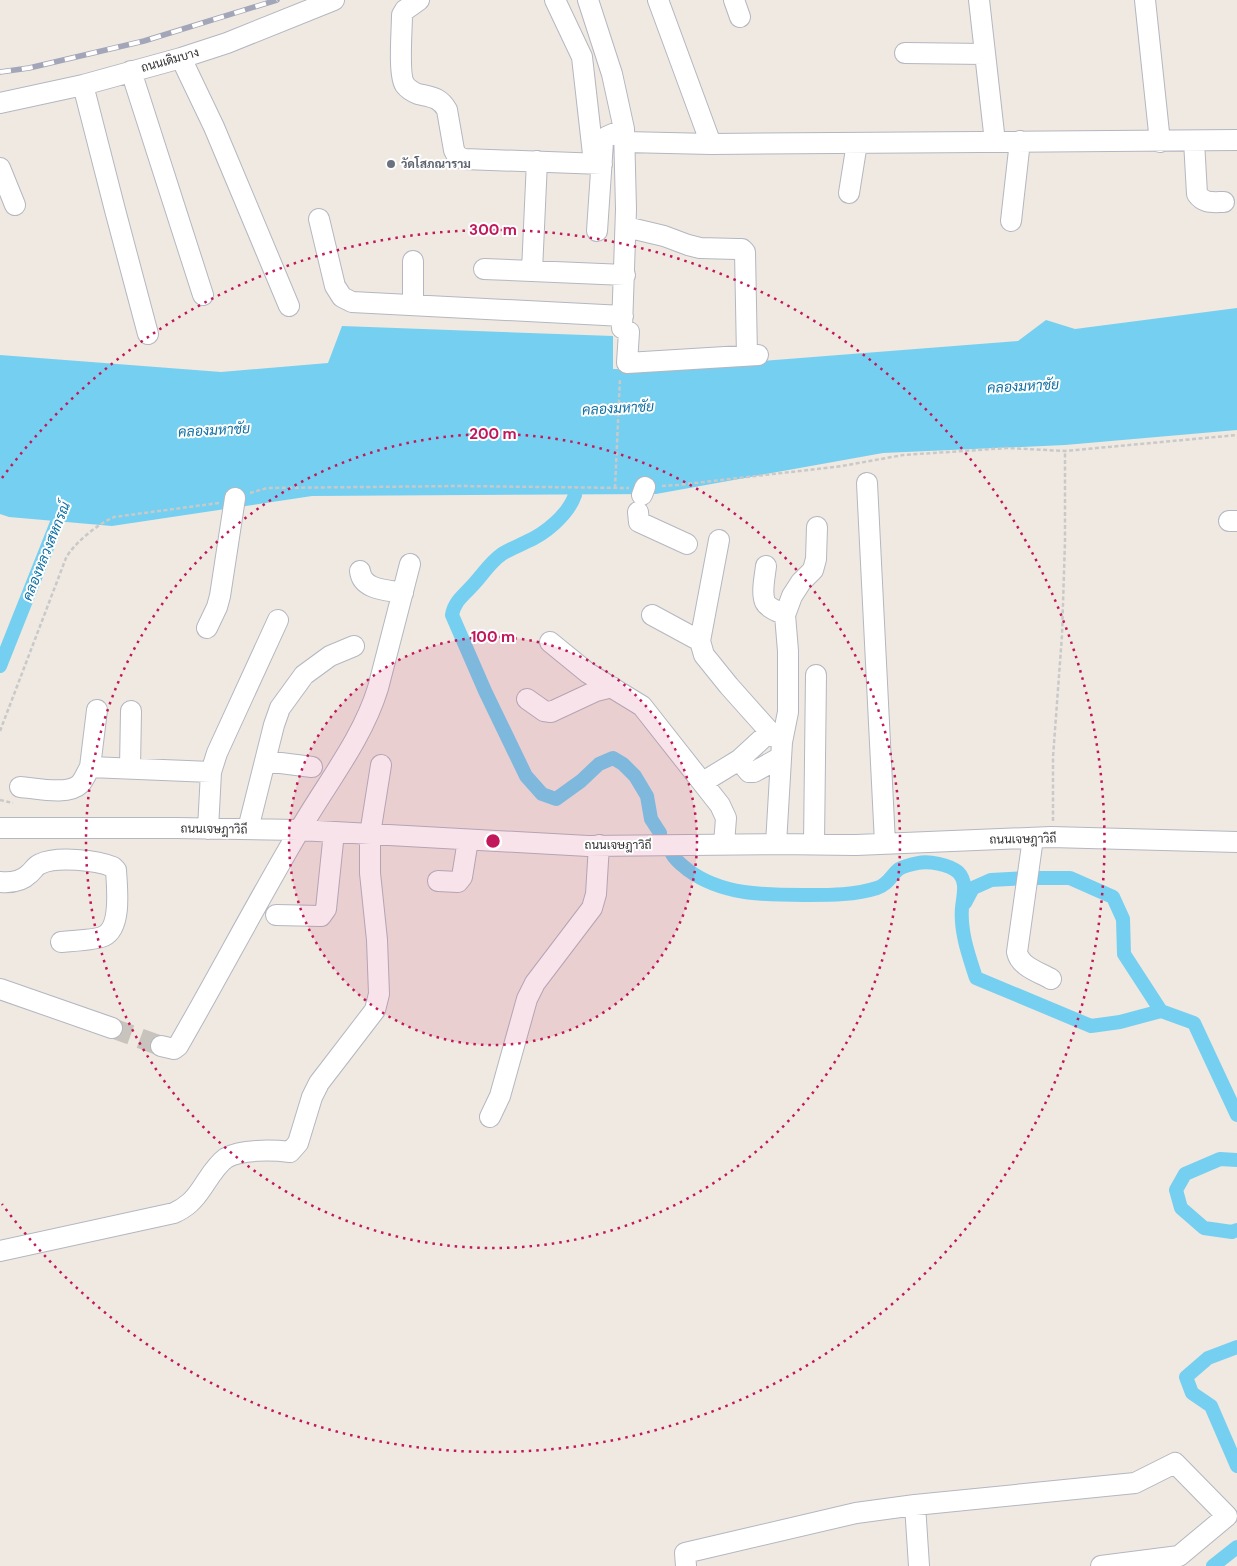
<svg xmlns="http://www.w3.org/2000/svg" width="1237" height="1566" viewBox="0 0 1237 1566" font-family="'DM Sans',Sarabun,sans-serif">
  <rect width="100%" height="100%" fill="#efe9e1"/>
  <path fill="#75cff0" d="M 1237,308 L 1237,430 L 1065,445 L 883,453 L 656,494 L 312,496 L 112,526 L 9,517 L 0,514 L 0,355 L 221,372 L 328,363 L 342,326 L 613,336 L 613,369 L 647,370 L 1018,341 L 1046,320 L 1075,329 Z"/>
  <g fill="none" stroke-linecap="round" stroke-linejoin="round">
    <path stroke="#75cff0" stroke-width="14" d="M 575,495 C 568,515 545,534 526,542 C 518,546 510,549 502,554 C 489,563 482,576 471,587 C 463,596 454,602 452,615 L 485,691 L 526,776 L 542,794 L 556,799 L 581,781 L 599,764 L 613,758 L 623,764 L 635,776 L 647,796 L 651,819 L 660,833
      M 0,666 L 64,505
      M 672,854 C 676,861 682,865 688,870 C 723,896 767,895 809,895 C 831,895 855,895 877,888 C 889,884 891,875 899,869 C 904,866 913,864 918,863 C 929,861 948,864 958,872 C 968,882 963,896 962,908 C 960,932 969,956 976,978 L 1091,1026 L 1120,1022 L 1161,1011
      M 965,903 L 973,888 L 991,880 L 1027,878 L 1070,878 L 1113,897 L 1123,919 L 1124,954 L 1161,1011 L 1194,1023 L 1237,1115
      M 1237,1160 L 1220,1159 L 1185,1174 L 1176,1190 L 1181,1208 L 1204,1228 L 1232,1232 L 1237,1230
      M 1237,1347 L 1208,1358 L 1186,1377 L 1192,1393 L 1211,1406 L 1237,1466
      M 1213,1566 L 1237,1547"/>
    <path stroke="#c8c4bd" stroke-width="20" stroke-dasharray="20 10" stroke-linecap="butt" d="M 112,1028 L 161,1046"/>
    <g stroke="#b4b7c1" stroke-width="22">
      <path id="minor" d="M 419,0 L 405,10 L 402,15 C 402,30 398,75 405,85 C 408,89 413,92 418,94 C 431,97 440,97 447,110 L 454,150 L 457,156 L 464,159 L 602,164
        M 555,0 L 582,57 L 594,163
        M 588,0 L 612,74 L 624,129 L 626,209 L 622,328 L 629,332 L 627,363 L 758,355
        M 658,0 L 711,144
        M 734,0 L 740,17
        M 979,0 L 995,142
        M 1145,0 L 1160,142
        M 905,53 L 985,54
        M 181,58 L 214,127 L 289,306
        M 131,71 L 203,295
        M 83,85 L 115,210 L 148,334
        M 0,103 L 83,85 L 181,58 L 227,43 L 334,0
        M 1194,141 L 1197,194 C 1204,204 1213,202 1224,202
        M 625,142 L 711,144 L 1237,140
        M 0,168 L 15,205
        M 849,193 L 857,143
        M 319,219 L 335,286 L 342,297 L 352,302 L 623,316
        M 1011,221 L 1020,141
        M 626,227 L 664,236 L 688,245 L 700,248 L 737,249 L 742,249 L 745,252 L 747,356
        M 597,231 L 603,142 L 606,137 L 624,129
        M 484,269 L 625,275
        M 532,271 L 537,161
        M 413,305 L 413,261
        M 867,483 L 885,843
        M 642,495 L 645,487
        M 638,512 L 639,522 L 687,544
        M 1229,521 L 1237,521
        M 766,566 C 765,576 761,592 765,602 C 768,608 779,612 785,615 L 788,651 L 788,712 L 782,742
        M 360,571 C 362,590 387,590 403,593
        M 652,615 L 700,641 L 704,655 L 729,686 L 771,733 L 782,742 L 776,844
        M 785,615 L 792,596 L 801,582 L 813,570 L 816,559 L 817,527
        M 207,628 L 217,607 L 220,596 L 235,498
        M 700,641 L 719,540
        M 550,642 L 588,673 L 642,706 L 720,805 L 726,818 L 724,844
        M 527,699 L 544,711 L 551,712 L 596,691 L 612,687
        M 97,710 L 90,767 L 211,772
        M 739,760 L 764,737
        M 265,761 L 312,767
        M 130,768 L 131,711
        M 703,782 L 739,760 L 749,772 L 754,772 L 781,757
        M 20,787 C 36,788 68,796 80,784 C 84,780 87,772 90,767
        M 0,828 L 176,828 L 299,830 L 588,846 L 776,844 L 856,845 L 1051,837 L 1237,842
        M 208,829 L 211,772 L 217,753 L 278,620
        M 248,829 L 274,725 L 280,708 L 304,675 L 330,656 L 354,646
        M 1033,838 L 1017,952 C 1020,967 1039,972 1051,979
        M 814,844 L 816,675
        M 438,881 L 458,882 L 462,877 L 468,840
        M 0,882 C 11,883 21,882 29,874 C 33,871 35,866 40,864 C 56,856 97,860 113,867 L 116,870 C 117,888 122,927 104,936 C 97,940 70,941 61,942
        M 276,915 L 321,916 L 326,909 L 334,832
        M 0,989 L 112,1028
        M 161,1046 L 174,1049 L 178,1046 C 219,975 257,902 299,831 C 326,784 362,740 378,688 L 410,564
        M 490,1117 L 500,1096 L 527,999 L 535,983 L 592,908 L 596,894 L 599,845
        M 0,1251 L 174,1213 C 187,1207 194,1200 202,1188 C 209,1178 216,1165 226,1158 C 241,1149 273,1150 290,1152 L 298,1143 L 312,1097 L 319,1083 L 375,1010 L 379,994 L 377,940 L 370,873 L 370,834 L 381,765
        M 915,1505 L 919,1566
        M 686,1566 L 685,1553 L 856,1513 L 915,1505 L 1135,1483 L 1175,1463 L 1227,1516 L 1179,1556 L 1101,1566"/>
    </g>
    <path stroke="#c9c9c9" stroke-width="2.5" stroke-dasharray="4 2.5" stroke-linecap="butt" d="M 662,486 L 678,485 L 842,466 L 903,455 L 1008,448 L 1065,451 L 1237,435
      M 615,488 L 620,378
      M 250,493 L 267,488 L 459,486 L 629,488
      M 0,731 L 66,558 C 74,543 98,524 114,517 L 219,503
      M 0,800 L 13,803
      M 1053,821 L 1053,757 L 1062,635 L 1065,541 L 1065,451"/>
    <use href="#minor" stroke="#fff" stroke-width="20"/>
    <g stroke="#a3a6b8" stroke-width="5.5">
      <path id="rail" d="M 0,72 L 29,68 L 144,41 L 277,0"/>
    </g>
    <use href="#rail" stroke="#fff" stroke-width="4" stroke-dasharray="11" stroke-linecap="butt"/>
  </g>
  <circle cx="493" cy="841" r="204" fill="#c2185b" fill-opacity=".12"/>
  <g fill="none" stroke="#c2185b" stroke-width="2.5" stroke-dasharray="2.5 5">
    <circle cx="493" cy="841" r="204"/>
    <circle cx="493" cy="841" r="407"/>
    <path d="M2 478A611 611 0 1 1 2 1204"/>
  </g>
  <circle fill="#6b7280" stroke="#fff" stroke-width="2" cx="391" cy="164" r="5"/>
  <g text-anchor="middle" stroke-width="4" stroke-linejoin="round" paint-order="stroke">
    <g font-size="12" fill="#2e2e2e" stroke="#fff">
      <text transform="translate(170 60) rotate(-16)" y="4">ถนนเดิมบาง</text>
      <text transform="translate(214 829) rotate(1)" y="4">ถนนเจษฎาวิถี</text>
      <text transform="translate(1023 839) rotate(-1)" y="4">ถนนเจษฎาวิถี</text>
      <text x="618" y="849">ถนนเจษฎาวิถี</text>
    </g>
    <g font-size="12" font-weight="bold" fill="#5b616d" stroke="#fff" text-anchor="start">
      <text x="401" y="168">วัดโสภณาราม</text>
    </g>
    <g font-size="14" font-style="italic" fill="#0d6fa3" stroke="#fff">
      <text transform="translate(1023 386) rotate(-3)" y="5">คลองมหาชัย</text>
      <text transform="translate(618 408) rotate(-3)" y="5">คลองมหาชัย</text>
      <text transform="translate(214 430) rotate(-3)" y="5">คลองมหาชัย</text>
      <text transform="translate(46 551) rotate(-68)" y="5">คลองหลวงสหกรณ์</text>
    </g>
  </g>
  <circle cx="493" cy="841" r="8" fill="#c2185b" stroke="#fff" stroke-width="2.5"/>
  <g font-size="15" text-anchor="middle" font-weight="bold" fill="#c2185b" stroke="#fff" stroke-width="4" stroke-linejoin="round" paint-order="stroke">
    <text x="493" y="235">300 m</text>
    <text x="493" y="439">200 m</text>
    <text x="493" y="642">100 m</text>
  </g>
</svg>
